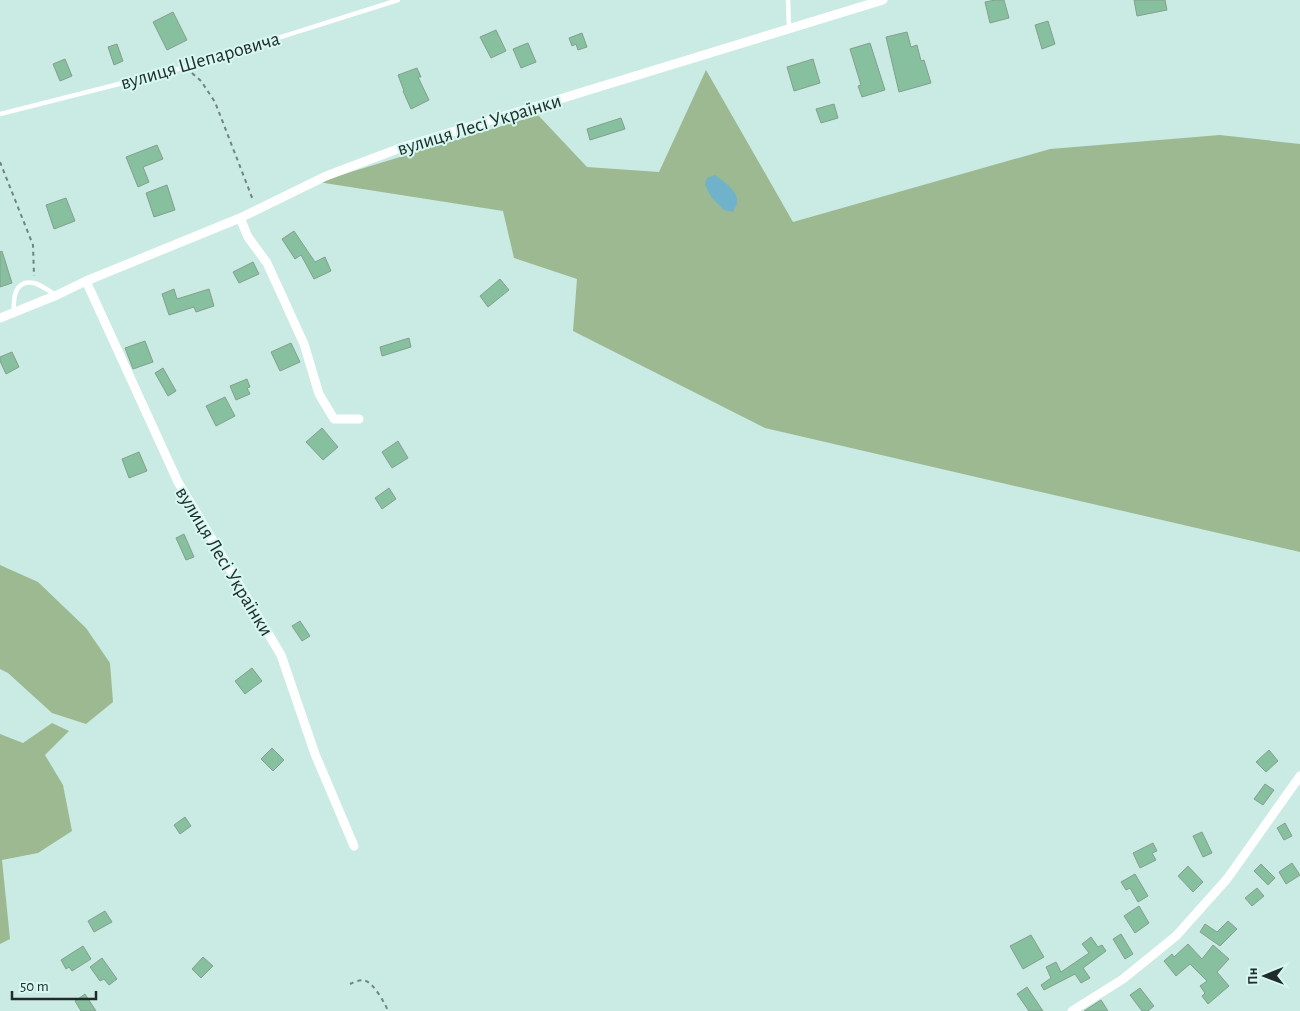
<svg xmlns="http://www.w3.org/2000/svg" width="1300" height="1011" viewBox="0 0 1300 1011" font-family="'Alegreya Sans',sans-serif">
  <rect width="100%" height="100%" fill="#caebe3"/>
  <path fill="#9cb991" d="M 706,70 L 793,222 L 1050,149 L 1220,135 L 1300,144 L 1300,552 L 765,428 L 573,331 L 577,279 L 514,258 L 503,211 L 318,182 L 538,115 L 587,167 L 659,172 Z
    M 0,565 L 38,582 L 86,628 L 110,663 L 113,702 L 86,724 L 52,713 L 8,673 L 0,669 Z
    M 52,723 L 69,731 L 45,755 L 63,785 L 72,831 L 38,853 L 2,860 L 10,939 L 0,944 L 0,734 L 23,743 Z"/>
  <path fill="#70b2ca" d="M 715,175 C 724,182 740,192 737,204 C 736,207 734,209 733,212 L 724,210 L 712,198 L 705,185 L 707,178 Z"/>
  <path fill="#87c09f" stroke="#859e8e" d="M 995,0 L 1004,0 L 1009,18 L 990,23 L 985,2 Z
    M 1134,0 L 1165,0 L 1167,10 L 1137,16 Z
    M 173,12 L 187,40 L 167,50 L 153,22 Z
    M 1048,21 L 1055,44 L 1042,49 L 1035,25 Z
    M 496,30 L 506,51 L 491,58 L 480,37 Z
    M 907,32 L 911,47 L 917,45 L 921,61 L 924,60 L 931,83 L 899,92 L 886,37 Z
    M 582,33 L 587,47 L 578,50 L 576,44 L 572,46 L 569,38 Z
    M 528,43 L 536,62 L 521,68 L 513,49 Z
    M 870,43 L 885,90 L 862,97 L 858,86 L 861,85 L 850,49 Z
    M 117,44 L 123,61 L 114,65 L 108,47 Z
    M 65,59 L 72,76 L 60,81 L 53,64 Z
    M 813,59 L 820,83 L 794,91 L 787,67 Z
    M 417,68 L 421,77 L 418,77 L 429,100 L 411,109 L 403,91 L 404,91 L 398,75 Z
    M 834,104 L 838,118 L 821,123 L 816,109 Z
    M 621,118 L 625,129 L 590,140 L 587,129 Z
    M 157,145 L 163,159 L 143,167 L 149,182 L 138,187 L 126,157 Z
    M 167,185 L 175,210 L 154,217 L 146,193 Z
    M 66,198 L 75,221 L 54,229 L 46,205 Z
    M 294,231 L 315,262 L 325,257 L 331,271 L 314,279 L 301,255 L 295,259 L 282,239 Z
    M 2,251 L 12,283 L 0,287 L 0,252 Z
    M 253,262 L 259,274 L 239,283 L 233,272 Z
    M 500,279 L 509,290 L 488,307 L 480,296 Z
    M 174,289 L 177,299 L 209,289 L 214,306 L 196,312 L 194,307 L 169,315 L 162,294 Z
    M 409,338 L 411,347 L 382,356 L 380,347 Z
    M 145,341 L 153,362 L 133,369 L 125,348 Z
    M 291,343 L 300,362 L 280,371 L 271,352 Z
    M 12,352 L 19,367 L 6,374 L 0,361 L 0,357 Z
    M 163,368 L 176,391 L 168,396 L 155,373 Z
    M 247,379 L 250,387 L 247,388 L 250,394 L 236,400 L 230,386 Z
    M 225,397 L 235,416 L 216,426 L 206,406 Z
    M 322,428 L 338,447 L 323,460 L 306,442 Z
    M 398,441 L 408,458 L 392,468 L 382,452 Z
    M 139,452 L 147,471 L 129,478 L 122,459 Z
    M 389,488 L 396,499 L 382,509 L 375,498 Z
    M 184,534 L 194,557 L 186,560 L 176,538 Z
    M 300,621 L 310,636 L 302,641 L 292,626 Z
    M 252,668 L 262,681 L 245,694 L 235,681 Z
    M 272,748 L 284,760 L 273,771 L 261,759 Z
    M 1269,750 L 1278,761 L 1266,772 L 1256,762 Z
    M 1265,784 L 1274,790 L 1263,805 L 1254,799 Z
    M 185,817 L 191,826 L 180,834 L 174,825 Z
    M 1285,823 L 1292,836 L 1284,840 L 1277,828 Z
    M 1202,832 L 1212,853 L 1203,857 L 1193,836 Z
    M 1153,843 L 1157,851 L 1152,853 L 1156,860 L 1140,868 L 1133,853 Z
    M 1292,863 L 1300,875 L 1286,884 L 1279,872 Z
    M 1261,864 L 1275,878 L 1268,885 L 1254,871 Z
    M 1188,866 L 1203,882 L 1193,892 L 1178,876 Z
    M 1135,874 L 1148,896 L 1138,902 L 1130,888 L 1126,890 L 1121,882 Z
    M 1257,888 L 1264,896 L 1252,906 L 1245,898 Z
    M 1139,906 L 1149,923 L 1135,933 L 1124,916 Z
    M 105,911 L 112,922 L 94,932 L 88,921 Z
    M 1228,921 L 1237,929 L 1220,946 L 1200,932 L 1205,924 L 1217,932 Z
    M 1121,934 L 1133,954 L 1125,959 L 1113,939 Z
    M 1031,935 L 1044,957 L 1023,969 L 1010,946 Z
    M 1091,937 L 1098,947 L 1102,945 L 1106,951 L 1083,968 L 1090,978 L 1081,983 L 1075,974 L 1044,990 L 1041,985 L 1051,978 L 1046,967 L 1056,962 L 1061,972 L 1089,953 L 1082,944 Z
    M 1188,944 L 1202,959 L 1213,945 L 1229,959 L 1217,972 L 1229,986 L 1208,1004 L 1202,996 L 1205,993 L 1200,986 L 1207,981 L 1190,964 L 1176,976 L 1164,961 L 1172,954 L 1174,957 Z
    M 83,946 L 91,959 L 72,971 L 69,967 L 66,969 L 61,960 Z
    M 203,957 L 213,966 L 201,978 L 192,969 Z
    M 102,958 L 117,979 L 109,985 L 104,979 L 100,981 L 90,967 Z
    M 1027,987 L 1043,1011 L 1029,1011 L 1017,994 Z
    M 1140,988 L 1154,1006 L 1148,1011 L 1142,1011 L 1130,995 Z
    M 85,994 L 96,1011 L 81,1011 L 75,1001 Z
    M 1101,1000 L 1108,1011 L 1084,1011 Z"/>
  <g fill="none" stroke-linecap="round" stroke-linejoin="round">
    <path stroke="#6f8580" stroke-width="2" stroke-dasharray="4 4" stroke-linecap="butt" d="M 192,73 L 201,81 L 215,102 L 253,200
      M 0,162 L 33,245 L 34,276
      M 350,984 C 354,982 360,979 366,981 C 374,984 385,1003 388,1011"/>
    <path stroke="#fff" stroke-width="4.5" d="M 788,0 L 789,29
      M 0,114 L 186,67 L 398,0
      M 14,312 C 13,298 15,279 34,283 C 41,285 49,291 56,295"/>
    <path stroke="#fff" stroke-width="9" d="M 240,218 L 248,237 L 267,263 L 304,344 L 319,394 L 334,419 L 359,419
      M 86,281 L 178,482 L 281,655 L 315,754 L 354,846
      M 0,318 L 57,295 L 86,281 L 240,218 L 326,176 L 403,147 L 883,0
      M 1072,1011 L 1123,979 L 1176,936 L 1227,879 L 1300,776"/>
  </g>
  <g text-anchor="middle" stroke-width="4" stroke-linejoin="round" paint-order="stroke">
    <g font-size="20" fill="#202c2a" stroke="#d7f8f0">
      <text transform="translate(200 60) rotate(-16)" y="7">вулиця Шепаровича</text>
      <text transform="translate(479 124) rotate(-17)" y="7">вулиця Лесі Українки</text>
      <text transform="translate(225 561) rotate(59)" y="7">вулиця Лесі Українки</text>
    </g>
  </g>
  <g transform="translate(1265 976) rotate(269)" stroke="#d7f8f0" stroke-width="4" paint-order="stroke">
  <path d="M0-4L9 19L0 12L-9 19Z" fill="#202c2a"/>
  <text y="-8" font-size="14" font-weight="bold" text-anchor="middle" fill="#202c2a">Пн</text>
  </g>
  <path d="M12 991v8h84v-8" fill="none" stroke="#202c2a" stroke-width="2.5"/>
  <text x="20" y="991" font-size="15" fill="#202c2a" stroke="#d7f8f0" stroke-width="4" paint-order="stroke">50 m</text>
</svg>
